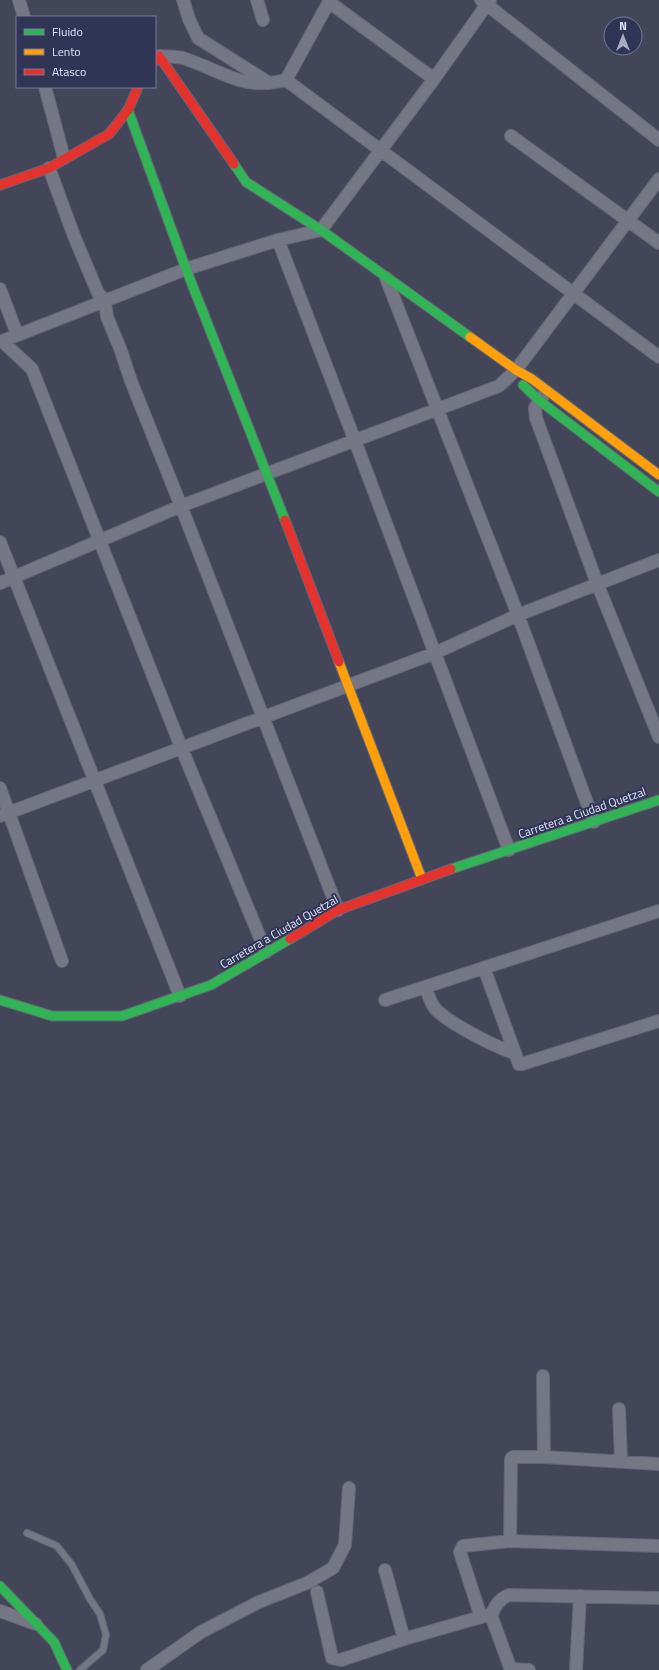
<svg xmlns="http://www.w3.org/2000/svg" width="659" height="1670" viewBox="0 0 659 1670" font-family="'Titillium Web',sans-serif">
  <rect width="100%" height="100%" fill="#434658"/>
  <g fill="none" stroke-linecap="round" stroke-linejoin="round">
    <g stroke="#636676" stroke-width="8">
      <path id="lane" d="M 27,1533 L 57,1546 L 72,1565 L 90,1599 L 100,1614 L 106,1635 L 103,1650 L 80,1670"/>
    </g>
    <g stroke="#636676" stroke-width="14">
      <path id="street" d="M 19,0 L 24,17
        M 183,0 L 189,19 L 198,38 L 269,83
        M 257,0 L 263,20
        M 481,0 L 659,140
        M 329,2 L 434,79
        M 159,56 C 168,57 178,56 186,59 C 224,72 243,91 286,80 L 330,0
        M 286,80 L 659,357
        M 45,87 L 64,158
        M 511,136 L 659,243
        M 49,168 L 74,236 L 98,293 L 105,301 L 107,317 L 120,348 L 131,381 L 181,506 L 338,910
        M 278,240 L 355,441 L 509,850
        M 386,278 L 518,615 L 594,822
        M 0,289 L 17,334
        M 2,341 L 32,369 L 181,747 L 266,952
        M 0,342 L 186,269 L 278,240 L 321,230 L 434,79 L 490,0
        M 543,396 L 535,408 L 536,418 L 597,583 L 659,737
        M 0,542 L 180,996
        M 0,583 L 181,506 L 499,386 L 516,370 L 659,179
        M 0,788 L 62,961
        M 0,816 L 435,653 L 518,615 L 659,560
        M 484,968 L 519,1064 L 522,1064 L 659,1021
        M 425,987 C 428,993 430,1002 434,1007 C 445,1022 496,1047 514,1053
        M 385,1000 L 659,911
        M 543,1376 L 544,1457
        M 619,1409 L 621,1461
        M 510,1541 L 511,1459 L 513,1457 L 544,1457 L 659,1464
        M 385,1570 L 404,1639
        M 317,1592 L 332,1658 L 341,1660 L 404,1639 L 488,1615
        M 0,1611 L 36,1624
        M 481,1617 L 460,1552 L 463,1546 L 510,1541 L 659,1546
        M 511,1669 L 529,1670
        M 147,1670 L 201,1632 L 259,1602 L 307,1583 L 333,1568 L 345,1545 L 349,1488
        M 511,1670 L 491,1615 C 496,1605 499,1599 509,1595 L 659,1598
        M 576,1670 L 580,1596"/>
    </g>
    <g stroke="#636676" stroke-width="11">
      <path id="fast" d="M 128,110 L 186,269 L 285,520
        M 234,164 L 246,182 L 321,230 L 470,337
        M 523,385 L 540,401 L 659,492
        M 451,869 L 659,800
        M 0,1000 L 52,1016 L 122,1016 L 211,985 L 290,939
        M 0,1586 L 54,1642 L 67,1670"/>
    </g>
    <g stroke="#636676" stroke-width="11">
      <path id="slow" d="M 470,337 L 516,370 L 532,379 L 659,475
        M 339,662 L 422,879"/>
    </g>
    <g stroke="#636676" stroke-width="11">
      <path id="jam" d="M 155,61 L 159,56 L 234,164
        M 0,185 L 49,168 L 109,134 L 128,110 L 138,87
        M 285,520 L 339,662
        M 290,939 L 338,910 L 451,869"/>
    </g>
    <use href="#lane" stroke="#757785" stroke-width="6"/>
    <use href="#street" stroke="#757785" stroke-width="12"/>
    <use href="#fast" stroke="#30b455" stroke-width="9"/>
    <use href="#slow" stroke="#ff9f0a" stroke-width="9"/>
    <use href="#jam" stroke="#e5322d" stroke-width="9"/>
  </g>
  <g text-anchor="middle" stroke-width="4" stroke-linejoin="round" paint-order="stroke">
    <g font-size="12" fill="#e1e5fa" stroke="#303556">
      <text transform="translate(582 813) rotate(-19)" y="4">Carretera a Ciudad Quetzal</text>
      <text transform="translate(279 932) rotate(-30)" y="4">Carretera a Ciudad Quetzal</text>
    </g>
  </g>
  <rect x="16" y="16" width="140" height="72" fill="#303556" stroke="#777b98"/>
  <rect x="24" y="29" width="20" height="6" fill="#30b455" stroke="#777b98"/>
  <text x="52" y="36" font-size="12" fill="#e1e5fa">Fluido</text>
  <rect x="24" y="49" width="20" height="6" fill="#ff9f0a" stroke="#777b98"/>
  <text x="52" y="56" font-size="12" fill="#e1e5fa">Lento</text>
  <rect x="24" y="69" width="20" height="6" fill="#e5322d" stroke="#777b98"/>
  <text x="52" y="76" font-size="12" fill="#e1e5fa">Atasco</text>
  <g transform="translate(623 36)"><circle r="19" fill="#303556" stroke="#777b98"/>
  <path d="M0-3L7 15L0 10L-7 15Z" fill="#aaadc1"/>
  <text y="-6" font-size="11" font-weight="bold" text-anchor="middle" fill="#e1e5fa">N</text>
  </g>
</svg>
